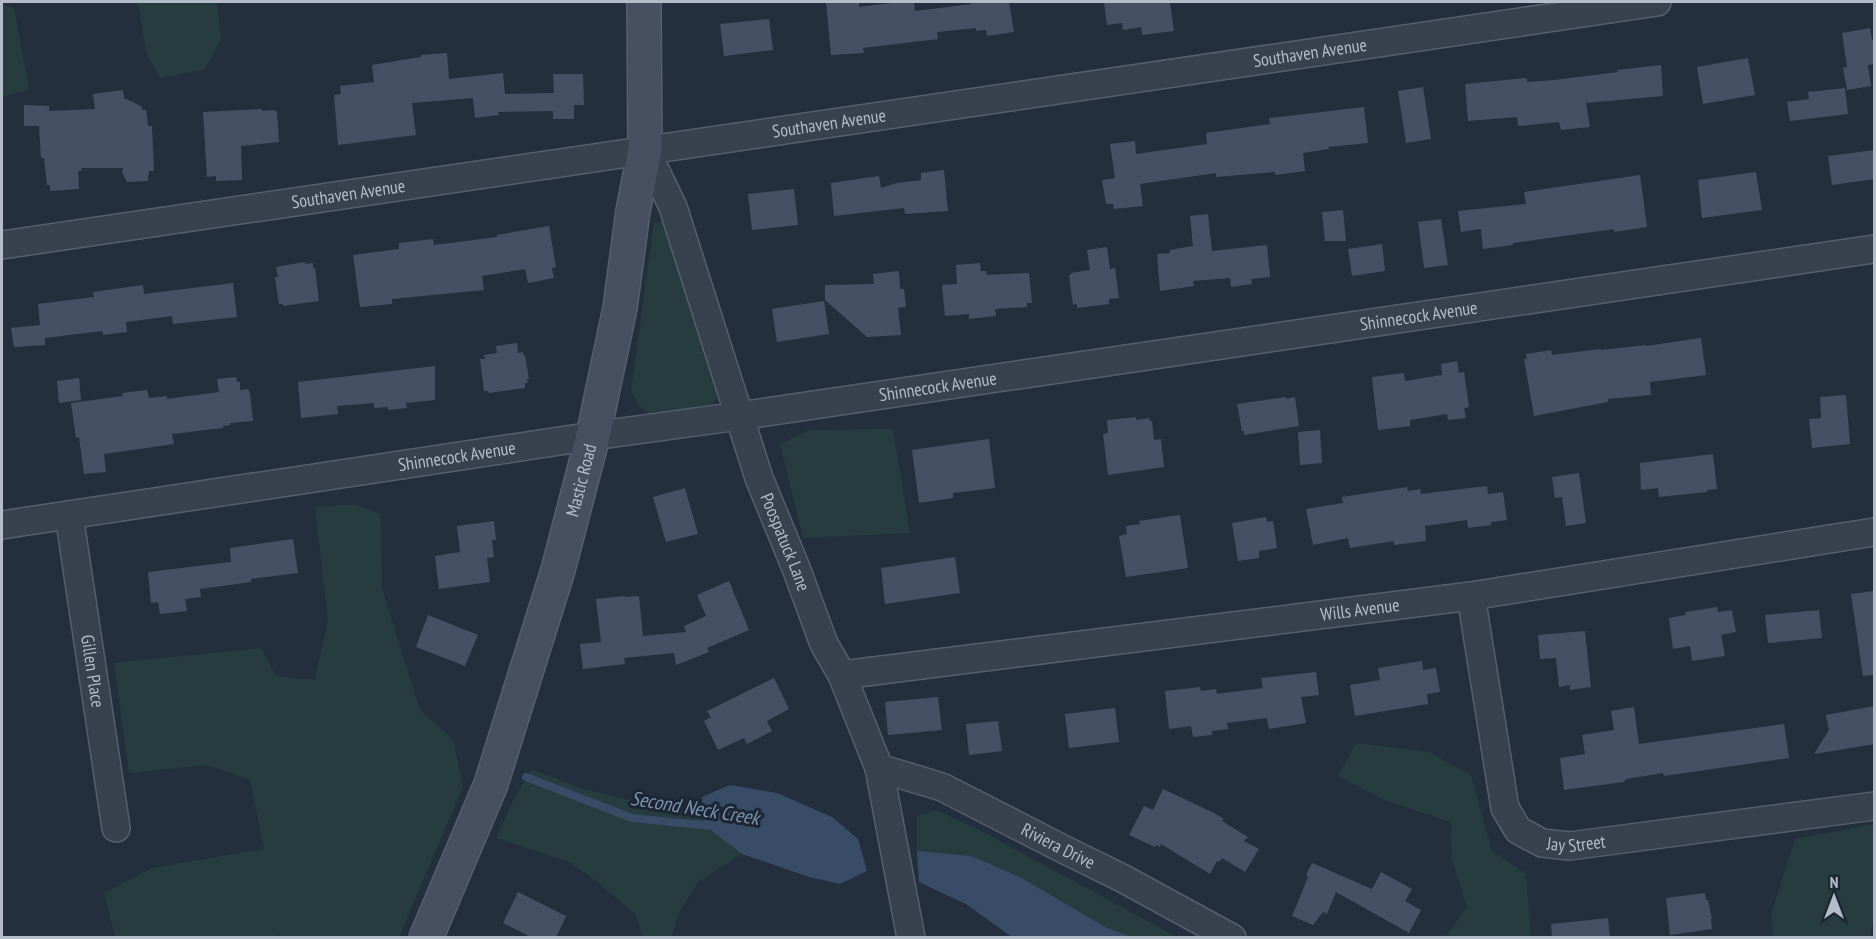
<svg xmlns="http://www.w3.org/2000/svg" width="1876" height="939" viewBox="0 0 1876 939" font-family="'PT Sans Narrow',sans-serif">
  <rect width="100%" height="100%" fill="#242f3e"/>
  <path fill="#263c3f" d="M 138,2 L 217,2 L 221,40 L 205,69 L 160,78 L 146,53 Z
    M 2,5 L 14,8 L 29,89 L 2,97 Z
    M 671,221 L 721,387 L 717,400 L 709,407 L 652,416 L 639,406 L 631,391 L 654,222 Z
    M 893,429 L 910,533 L 803,538 L 780,444 L 809,430 Z
    M 355,504 L 381,515 L 382,588 L 420,710 L 453,739 L 463,787 L 399,937 L 281,938 L 279,935 L 272,938 L 115,937 L 104,893 L 152,868 L 264,849 L 250,780 L 207,765 L 129,773 L 114,663 L 261,648 L 276,676 L 315,680 L 328,620 L 315,507 Z
    M 1356,743 L 1429,752 L 1471,775 L 1492,851 L 1526,874 L 1531,937 L 1445,937 L 1467,907 L 1452,860 L 1451,822 L 1387,801 L 1338,776 Z
    M 531,769 L 580,788 L 640,803 L 703,809 L 704,825 L 742,854 L 698,882 L 680,911 L 671,937 L 643,937 L 635,914 L 595,880 L 569,862 L 496,838 L 513,801 Z
    M 937,810 L 983,832 L 1177,937 L 1012,937 L 966,904 L 919,882 L 917,851 L 917,816 Z
    M 1874,824 L 1874,920 L 1870,937 L 1773,937 L 1771,914 L 1795,839 Z"/>
  <path fill="#394c67" d="M 730,785 L 777,793 L 832,817 L 858,839 L 867,871 L 840,884 L 809,877 L 742,854 L 704,825 L 702,797 Z
    M 917,851 L 971,856 L 1020,877 L 1105,927 L 1131,937 L 1012,937 L 966,904 L 919,882 Z"/>
  <g fill="none" stroke-linecap="round" stroke-linejoin="round">
    <path stroke="#394c67" stroke-width="8" d="M 526,777 L 632,818 L 712,826"/>
  </g>
  <path fill="#455162" d="M 826,2 L 859,2 L 859,7 L 899,2 L 914,2 L 915,11 L 972,4 L 971,2 L 1009,2 L 1014,32 L 987,36 L 986,30 L 976,31 L 976,28 L 937,32 L 938,39 L 863,48 L 864,53 L 831,55 Z
    M 1104,2 L 1170,2 L 1174,31 L 1142,35 L 1141,27 L 1123,30 L 1122,23 L 1107,25 Z
    M 769,19 L 773,50 L 724,56 L 720,24 Z
    M 1870,28 L 1872,40 L 1875,40 L 1875,64 L 1868,65 L 1871,86 L 1847,90 L 1843,68 L 1847,67 L 1842,33 Z
    M 447,53 L 449,79 L 503,73 L 505,94 L 554,93 L 553,74 L 583,74 L 584,105 L 574,105 L 574,119 L 553,119 L 553,111 L 498,112 L 499,115 L 475,118 L 473,98 L 412,103 L 416,135 L 338,145 L 334,95 L 341,94 L 340,86 L 374,82 L 372,65 L 421,57 L 421,55 Z
    M 1748,58 L 1755,95 L 1703,104 L 1697,67 Z
    M 1661,65 L 1663,96 L 1586,103 L 1590,127 L 1561,130 L 1559,122 L 1518,126 L 1517,117 L 1468,121 L 1465,84 L 1527,78 L 1527,82 L 1554,80 L 1618,72 L 1617,70 Z
    M 1423,87 L 1431,139 L 1406,143 L 1398,91 Z
    M 1845,88 L 1848,114 L 1790,121 L 1787,102 L 1809,99 L 1808,92 Z
    M 123,90 L 124,98 L 141,106 L 143,110 L 146,110 L 148,126 L 152,126 L 154,171 L 149,171 L 148,181 L 127,182 L 122,172 L 123,168 L 81,168 L 82,171 L 78,171 L 79,189 L 50,191 L 50,185 L 47,185 L 44,158 L 41,158 L 39,126 L 24,126 L 24,105 L 49,106 L 49,111 L 95,109 L 93,94 Z
    M 1364,107 L 1368,143 L 1328,147 L 1329,149 L 1303,153 L 1305,171 L 1275,175 L 1275,172 L 1216,177 L 1216,173 L 1140,184 L 1143,206 L 1114,209 L 1113,204 L 1106,204 L 1102,180 L 1115,178 L 1110,144 L 1135,141 L 1136,154 L 1207,144 L 1206,133 L 1270,124 L 1269,118 Z
    M 262,109 L 262,111 L 275,110 L 276,112 L 277,112 L 279,142 L 241,146 L 242,180 L 216,181 L 216,176 L 207,177 L 203,112 Z
    M 1875,150 L 1875,179 L 1832,185 L 1828,156 Z
    M 944,170 L 948,211 L 905,214 L 904,208 L 834,216 L 831,183 L 879,176 L 881,188 L 897,183 L 921,180 L 921,173 Z
    M 1756,172 L 1762,210 L 1702,218 L 1698,180 Z
    M 1640,175 L 1647,227 L 1614,232 L 1614,229 L 1513,243 L 1513,245 L 1483,249 L 1481,229 L 1461,232 L 1458,211 L 1526,204 L 1524,192 Z
    M 794,189 L 798,225 L 752,230 L 748,194 Z
    M 1343,210 L 1346,241 L 1325,241 L 1322,212 Z
    M 1208,214 L 1212,251 L 1267,245 L 1270,277 L 1251,279 L 1252,284 L 1231,287 L 1230,278 L 1193,281 L 1194,286 L 1160,291 L 1157,254 L 1170,253 L 1170,250 L 1193,246 L 1190,216 Z
    M 1441,219 L 1448,265 L 1424,268 L 1418,222 Z
    M 549,226 L 556,267 L 552,268 L 554,278 L 528,283 L 525,269 L 482,276 L 484,290 L 392,299 L 392,304 L 360,307 L 353,255 L 399,249 L 399,243 L 433,239 L 434,245 L 497,237 L 497,235 Z
    M 1382,244 L 1385,271 L 1352,276 L 1348,249 Z
    M 1107,247 L 1110,269 L 1115,268 L 1119,298 L 1109,299 L 1109,304 L 1077,308 L 1077,304 L 1073,305 L 1069,275 L 1071,275 L 1071,273 L 1090,270 L 1087,250 Z
    M 305,262 L 305,264 L 313,263 L 313,268 L 315,268 L 319,301 L 283,306 L 283,304 L 279,304 L 275,277 L 278,277 L 276,267 Z
    M 980,263 L 981,271 L 986,271 L 987,275 L 1029,273 L 1032,303 L 1027,303 L 1027,307 L 995,309 L 996,316 L 969,319 L 969,314 L 945,316 L 942,285 L 957,284 L 956,265 Z
    M 899,271 L 900,289 L 904,289 L 906,307 L 898,308 L 901,335 L 867,337 L 825,300 L 825,285 L 874,284 L 873,274 Z
    M 233,283 L 237,317 L 173,324 L 172,316 L 126,322 L 127,332 L 103,335 L 102,331 L 45,338 L 45,345 L 14,347 L 11,328 L 40,325 L 38,304 L 94,297 L 93,292 L 143,285 L 144,294 Z
    M 824,301 L 829,334 L 777,342 L 772,309 Z
    M 1701,338 L 1706,375 L 1650,382 L 1651,395 L 1608,399 L 1608,402 L 1534,416 L 1524,359 L 1527,359 L 1526,354 L 1551,350 L 1552,355 L 1601,349 L 1601,350 L 1646,345 L 1646,346 Z
    M 517,343 L 518,353 L 523,352 L 524,356 L 525,356 L 529,379 L 527,379 L 528,383 L 525,383 L 525,388 L 489,393 L 488,391 L 484,391 L 480,359 L 485,359 L 484,355 L 497,353 L 496,346 Z
    M 1457,361 L 1459,373 L 1464,372 L 1469,407 L 1464,408 L 1466,418 L 1448,420 L 1447,414 L 1410,420 L 1410,426 L 1378,430 L 1372,377 L 1404,373 L 1405,381 L 1442,375 L 1441,364 Z
    M 435,366 L 435,400 L 406,403 L 407,408 L 388,410 L 388,407 L 374,408 L 374,403 L 337,406 L 338,414 L 301,418 L 298,382 Z
    M 236,377 L 237,382 L 240,382 L 240,390 L 248,389 L 250,393 L 253,421 L 230,423 L 230,425 L 223,426 L 223,428 L 172,434 L 174,444 L 104,454 L 106,472 L 84,474 L 79,437 L 76,438 L 71,403 L 123,396 L 122,393 L 147,390 L 149,398 L 167,396 L 167,399 L 219,392 L 217,379 Z
    M 79,378 L 81,400 L 59,403 L 57,381 Z
    M 1846,395 L 1850,444 L 1812,448 L 1809,419 L 1821,418 L 1820,397 Z
    M 1286,397 L 1286,399 L 1295,397 L 1299,426 L 1244,435 L 1244,431 L 1242,431 L 1237,404 Z
    M 1136,417 L 1136,420 L 1149,418 L 1150,421 L 1152,421 L 1154,440 L 1161,439 L 1164,467 L 1108,475 L 1103,434 L 1108,433 L 1107,420 Z
    M 1320,430 L 1322,463 L 1300,465 L 1298,432 Z
    M 989,439 L 995,488 L 953,493 L 953,498 L 919,503 L 912,450 Z
    M 1713,454 L 1717,489 L 1707,490 L 1707,492 L 1659,497 L 1658,488 L 1641,490 L 1640,463 Z
    M 1579,473 L 1586,523 L 1566,526 L 1562,497 L 1555,498 L 1552,477 Z
    M 1487,486 L 1488,494 L 1503,492 L 1507,520 L 1491,522 L 1491,525 L 1468,528 L 1467,520 L 1425,526 L 1426,541 L 1394,545 L 1394,541 L 1350,548 L 1348,538 L 1313,545 L 1306,509 L 1343,503 L 1342,497 L 1407,487 L 1408,491 L 1420,489 L 1421,494 Z
    M 685,488 L 698,534 L 666,542 L 653,497 Z
    M 1180,515 L 1188,568 L 1126,577 L 1119,536 L 1127,534 L 1126,526 L 1140,524 L 1139,521 Z
    M 1266,517 L 1267,522 L 1273,521 L 1277,548 L 1259,551 L 1259,558 L 1238,561 L 1232,523 Z
    M 494,521 L 496,540 L 492,540 L 494,557 L 487,558 L 490,582 L 439,589 L 435,556 L 460,552 L 457,526 Z
    M 293,539 L 298,573 L 251,579 L 251,582 L 200,589 L 201,597 L 185,599 L 187,611 L 160,614 L 158,602 L 151,603 L 148,572 L 231,562 L 230,548 Z
    M 955,557 L 960,593 L 885,604 L 881,568 Z
    M 729,581 L 749,630 L 707,648 L 709,652 L 676,665 L 674,653 L 624,658 L 625,664 L 583,669 L 580,644 L 601,642 L 596,599 L 624,596 L 625,597 L 639,596 L 643,636 L 686,632 L 684,626 L 706,616 L 697,595 Z
    M 1874,591 L 1874,675 L 1863,676 L 1851,594 Z
    M 1717,607 L 1718,612 L 1732,610 L 1736,632 L 1721,635 L 1725,656 L 1692,661 L 1690,646 L 1673,649 L 1669,618 L 1686,615 L 1685,612 Z
    M 1819,610 L 1822,638 L 1768,643 L 1765,615 Z
    M 428,615 L 478,635 L 465,666 L 416,647 Z
    M 1585,631 L 1591,687 L 1570,690 L 1570,685 L 1559,687 L 1556,658 L 1540,659 L 1538,635 Z
    M 1422,661 L 1423,670 L 1436,668 L 1440,692 L 1427,694 L 1428,704 L 1355,716 L 1350,685 L 1380,680 L 1378,668 Z
    M 1316,672 L 1319,695 L 1301,697 L 1306,723 L 1269,729 L 1267,718 L 1227,723 L 1228,729 L 1212,731 L 1212,735 L 1193,737 L 1191,726 L 1169,729 L 1165,691 L 1200,687 L 1201,691 L 1216,689 L 1217,694 L 1263,688 L 1261,678 Z
    M 774,678 L 789,709 L 767,721 L 772,731 L 747,744 L 744,738 L 718,750 L 704,721 L 711,717 L 707,711 Z
    M 938,697 L 942,730 L 888,735 L 885,702 Z
    M 1875,706 L 1875,744 L 1814,754 L 1829,730 L 1826,715 Z
    M 1634,707 L 1639,744 L 1784,724 L 1789,758 L 1664,776 L 1663,773 L 1626,779 L 1624,782 L 1564,790 L 1560,758 L 1585,754 L 1582,735 L 1614,730 L 1611,711 Z
    M 1115,708 L 1119,742 L 1069,748 L 1065,714 Z
    M 998,721 L 1002,751 L 969,755 L 966,724 Z
    M 1163,789 L 1214,813 L 1224,819 L 1222,821 L 1248,837 L 1244,841 L 1259,849 L 1245,872 L 1222,858 L 1219,862 L 1217,861 L 1210,874 L 1161,844 L 1160,847 L 1156,845 L 1155,847 L 1129,835 L 1144,806 L 1153,810 Z
    M 1312,863 L 1372,889 L 1381,872 L 1412,889 L 1405,901 L 1421,910 L 1409,933 L 1336,892 L 1327,914 L 1323,912 L 1313,925 L 1292,916 L 1308,877 L 1306,875 Z
    M 518,892 L 566,916 L 556,938 L 533,938 L 503,923 Z
    M 1705,893 L 1706,900 L 1708,900 L 1712,919 L 1711,919 L 1712,929 L 1670,935 L 1666,898 Z
    M 1608,918 L 1610,938 L 1552,938 L 1551,924 Z"/>
  <g fill="none" stroke-linecap="round" stroke-linejoin="round">
    <g stroke="#565f6c" stroke-width="30">
      <g id="street">
        <path id="s1" d="M 645,149 L 673,207 L 759,478 L 796,568 L 824,644 L 842,675 L 879,768 L 911,938"/>
        <path id="s2" d="M 2,245 L 1657,2"/>
        <path id="s3" d="M 69,515 L 116,828"/>
        <path id="s4" d="M 2,525 L 593,436 L 739,416 L 1874,249"/>
        <path id="s5" d="M 1471,596 L 1505,808 L 1518,830 L 1542,843 L 1570,846 L 1874,806"/>
        <path id="s6" d="M 842,675 L 1471,596 L 1874,532"/>
        <path id="s7" d="M 879,768 L 942,787 L 1061,848 L 1122,878 L 1232,938"/>
      </g>
    </g>
    <g stroke="#565f6c" stroke-width="36">
      <g id="secondary">
        <path id="s8" d="M 426,938 L 491,784 L 558,570 L 593,436 L 620,308 L 633,211 L 645,149 L 644,2"/>
      </g>
    </g>
    <use href="#street" stroke="#38414e" stroke-width="27"/>
    <use href="#secondary" stroke="#465061" stroke-width="33"/>
  </g>
  <g text-anchor="middle" stroke-width="6" stroke-linejoin="round" paint-order="stroke">
    <g font-size="18" fill="#b4bcc9" stroke="#1d2633">
      <text dy="6" stroke="none"><textPath href="#s2" startOffset="1322">Southaven Avenue</textPath></text>
      <text dy="6" stroke="none"><textPath href="#s2" startOffset="836">Southaven Avenue</textPath></text>
      <text dy="6" stroke="none"><textPath href="#s2" startOffset="350">Southaven Avenue</textPath></text>
      <text dy="6" stroke="none"><textPath href="#s4" startOffset="1432">Shinnecock Avenue</textPath></text>
      <text dy="6" stroke="none"><textPath href="#s4" startOffset="946">Shinnecock Avenue</textPath></text>
      <text dy="6" stroke="none"><textPath href="#s4" startOffset="460">Shinnecock Avenue</textPath></text>
      <text dy="6" stroke="none"><textPath href="#s8" startOffset="484">Mastic Road</textPath></text>
      <text dy="6" stroke="none"><textPath href="#s1" startOffset="418">Poospatuck Lane</textPath></text>
      <text dy="6" stroke="none"><textPath href="#s6" startOffset="522">Wills Avenue</textPath></text>
      <text dy="6" stroke="none"><textPath href="#s3" startOffset="158">Gillen Place</textPath></text>
      <text dy="6" stroke="none"><textPath href="#s5" startOffset="302">Jay Street</textPath></text>
      <text dy="6" stroke="none"><textPath href="#s7" startOffset="196">Riviera Drive</textPath></text>
    </g>
    <g font-size="20" font-style="italic" fill="#7c92b1" stroke="#1d2633">
      <text transform="translate(695 808) rotate(9)" y="7">Second Neck Creek</text>
    </g>
  </g>
  <rect width="1876" height="939" fill="none" stroke="#b4bcc9" stroke-width="6"/>
  <g transform="translate(1834 897)" stroke="#1d2633" stroke-width="4.5" paint-order="stroke">
  <path d="M0-4.5L10 22L0 15L-10 22Z" fill="#b4bcc9"/>
  <text y="-9" font-size="16" font-weight="bold" text-anchor="middle" fill="#b4bcc9">N</text>
  </g>
</svg>
